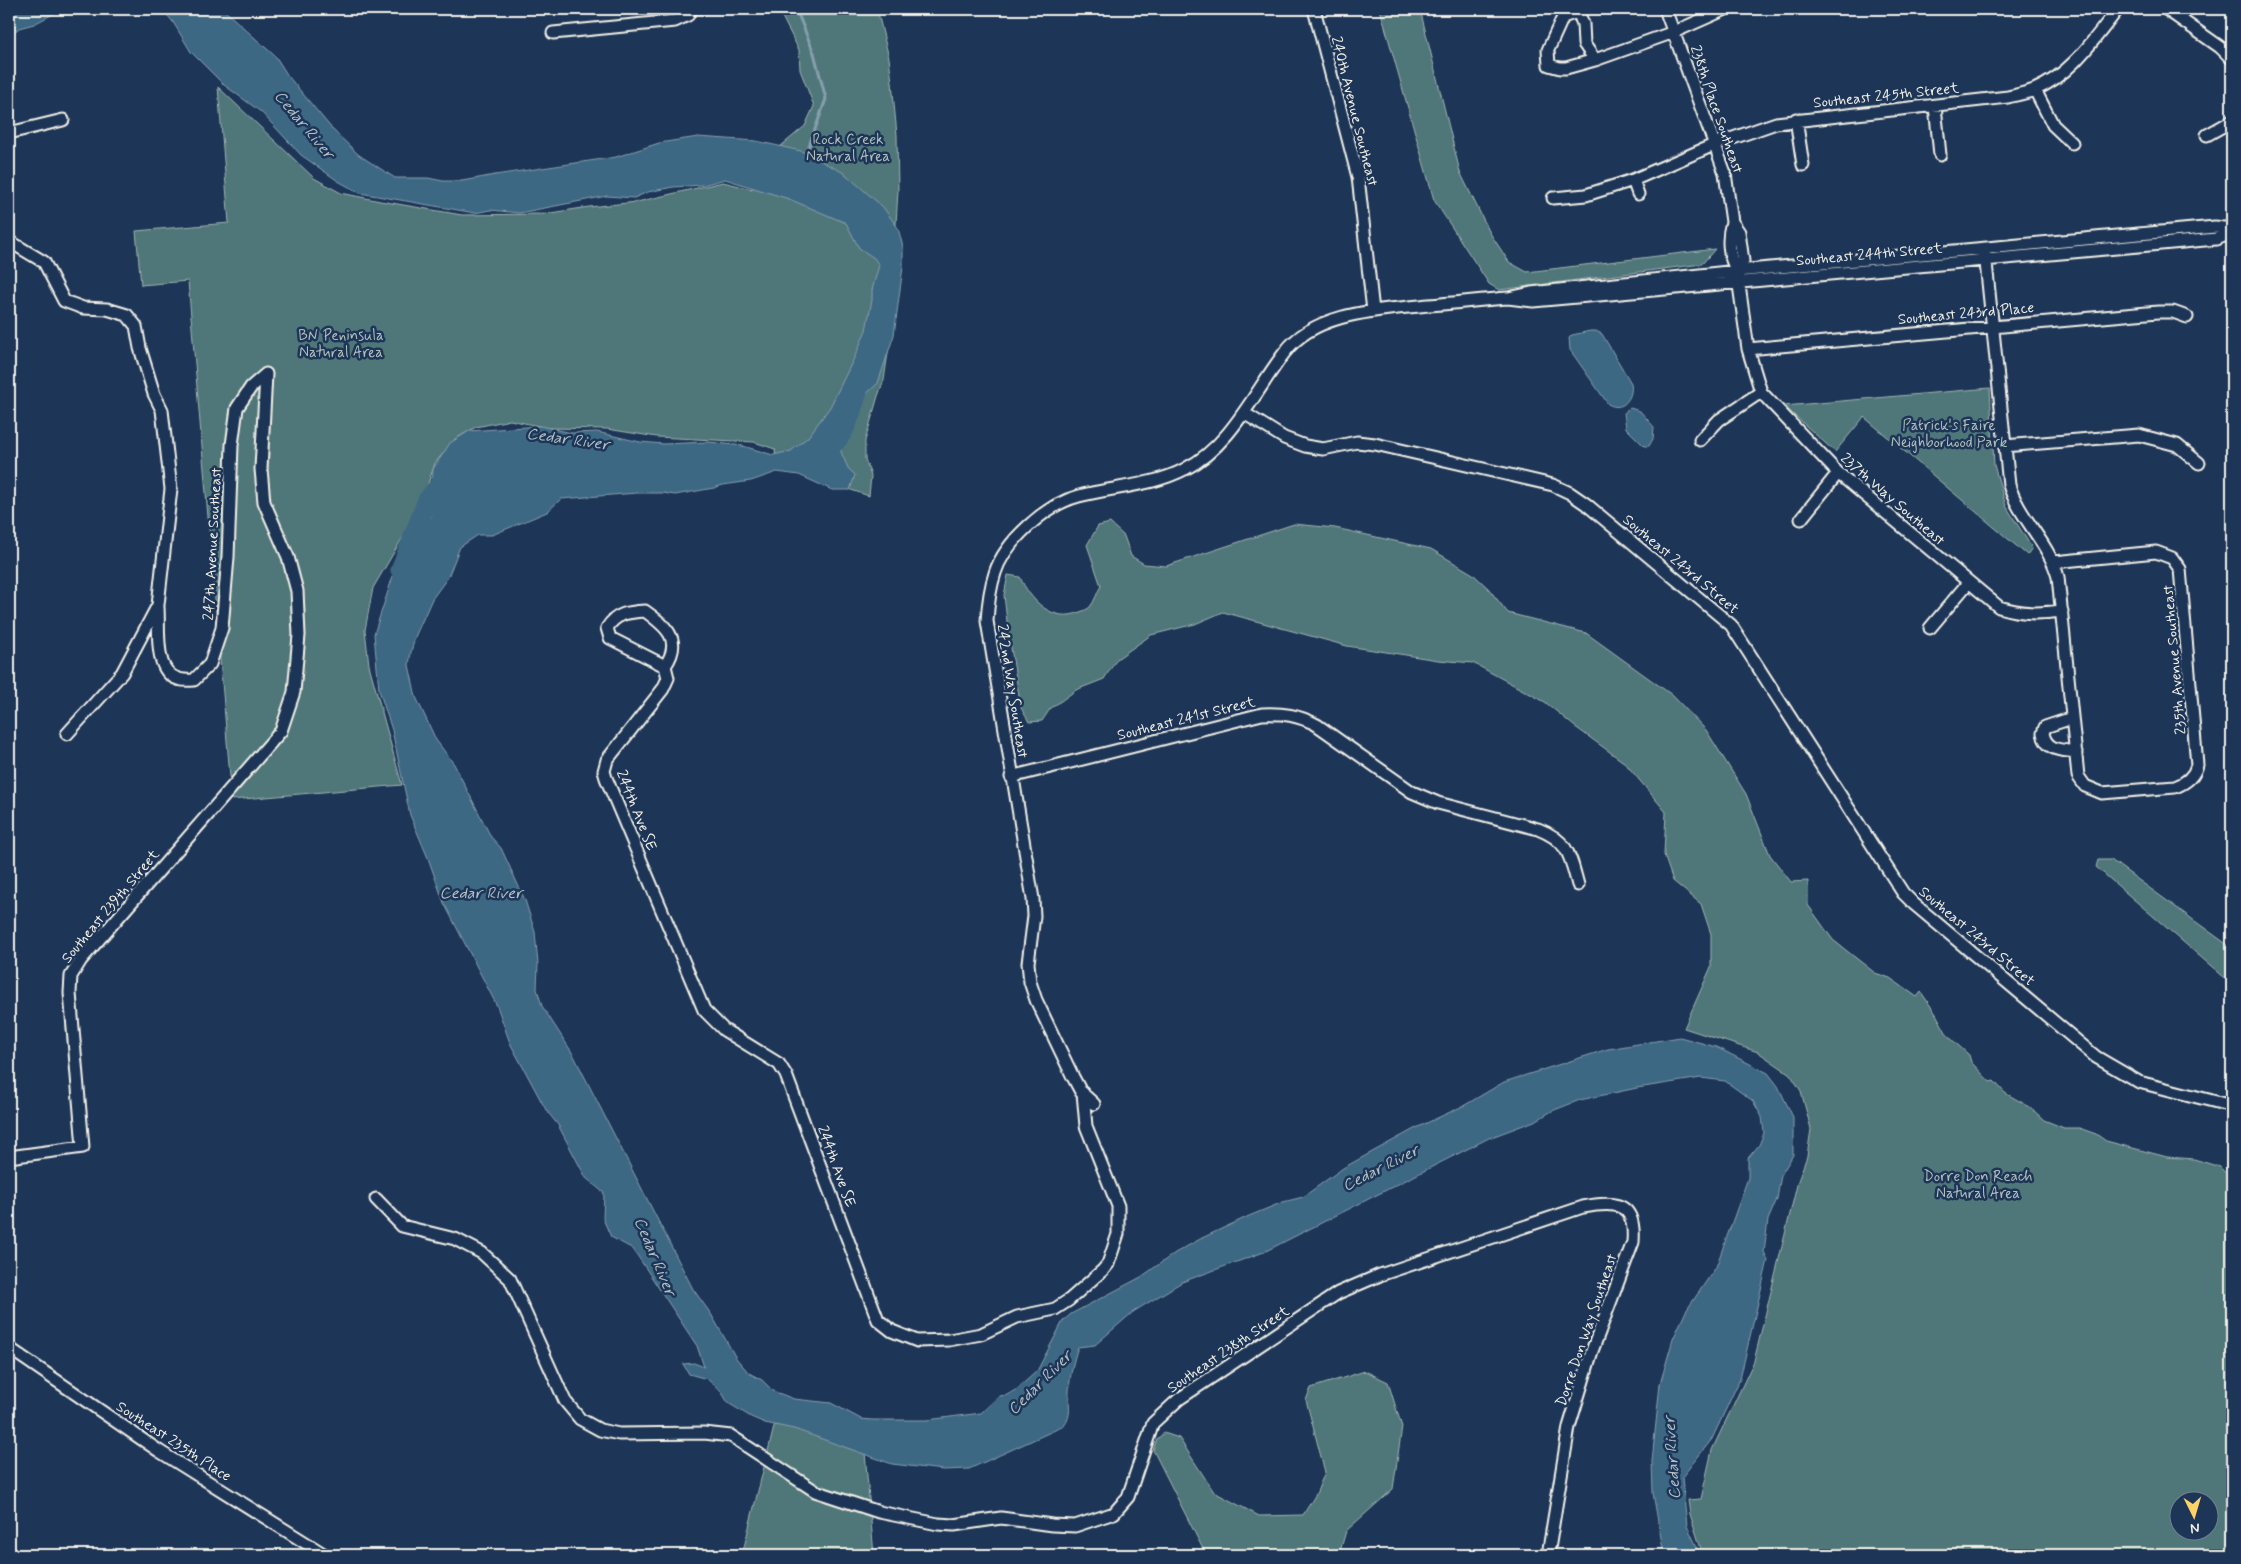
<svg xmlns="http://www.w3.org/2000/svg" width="2241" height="1564" viewBox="0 0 2241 1564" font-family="Mynerve,sans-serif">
  <rect width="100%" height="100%" fill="#1d3557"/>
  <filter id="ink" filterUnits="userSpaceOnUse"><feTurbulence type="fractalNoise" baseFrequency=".02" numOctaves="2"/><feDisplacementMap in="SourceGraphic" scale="10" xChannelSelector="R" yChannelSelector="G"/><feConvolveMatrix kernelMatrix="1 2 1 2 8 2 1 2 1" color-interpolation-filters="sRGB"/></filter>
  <g filter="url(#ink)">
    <path fill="#4f777a" stroke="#a2b4b1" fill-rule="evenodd" d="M 689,9 L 769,9 L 689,15 Z
      M 778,9 L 877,9 L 889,58 L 892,82 L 897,135 L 898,190 L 889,346 L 884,380 L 878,396 L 865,441 L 865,459 L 871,476 L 869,496 L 777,465 L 775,449 L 754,442 L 657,437 L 607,429 L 548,428 L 510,420 L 476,427 L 455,439 L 435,463 L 420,508 L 373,588 L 365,630 L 369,665 L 402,785 L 232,800 L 188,281 L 141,285 L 136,231 L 229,223 L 218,87 L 314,178 L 341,193 L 380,201 L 462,215 L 544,214 L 589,207 L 637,202 L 723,182 L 752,189 L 751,171 L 805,126 L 814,106 L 800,70 L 799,50 Z
      M 1380,9 L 1420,9 L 1460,172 L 1490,233 L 1509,262 L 1527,272 L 1715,249 L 1702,264 L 1499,290 L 1489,284 L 1434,200 Z
      M 1990,388 L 1994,465 L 2006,506 L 2032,548 L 2027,555 L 1864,417 L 1835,452 L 1784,406 Z
      M 1110,523 L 1124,536 L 1131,556 L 1144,564 L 1166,566 L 1294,524 L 1335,528 L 1431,549 L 1473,574 L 1488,588 L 1508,613 L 1586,633 L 1672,695 L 1706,730 L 1746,794 L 1770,855 L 1791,882 L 1808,881 L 1808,905 L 1833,940 L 1875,973 L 1890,978 L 1917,997 L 1921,992 L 1936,1014 L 1948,1036 L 1969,1055 L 1971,1062 L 1990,1082 L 1994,1081 L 2005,1093 L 2030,1107 L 2044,1120 L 2064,1128 L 2079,1128 L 2096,1134 L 2106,1141 L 2167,1157 L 2194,1159 L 2220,1167 L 2228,1176 L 2232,1177 L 2232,1555 L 1703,1555 L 1690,1514 L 1688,1500 L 1701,1499 L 1712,1450 L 1754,1361 L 1798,1181 L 1807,1156 L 1811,1129 L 1801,1091 L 1790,1074 L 1758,1052 L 1684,1028 L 1711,967 L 1711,934 L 1701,904 L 1673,881 L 1664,855 L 1666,812 L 1625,763 L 1574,726 L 1545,702 L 1473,663 L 1438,660 L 1347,646 L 1223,612 L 1195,624 L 1151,635 L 1117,659 L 1104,679 L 1076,690 L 1050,709 L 1042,721 L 1029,722 L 1021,708 L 1008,630 L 1004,595 L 1008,575 L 1020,577 C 1030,600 1053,624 1080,612 C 1083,611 1088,609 1090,607 C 1095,601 1097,592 1101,586 L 1087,545 L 1098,526 ZM 2178,1502 L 2208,1502 L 2208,1532 L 2178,1532 Z
      M 2098,860 L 2111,860 L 2232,948 L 2232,984 L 2096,867 Z
      M 1365,1371 L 1388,1382 L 1402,1427 L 1393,1489 L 1346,1531 L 1339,1555 L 1206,1555 L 1153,1450 L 1157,1439 L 1164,1433 L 1179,1438 L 1214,1492 L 1259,1516 L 1303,1515 L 1316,1494 L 1325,1472 L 1306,1400 L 1311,1388 Z
      M 775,1423 L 794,1426 L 865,1453 L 874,1555 L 742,1555 Z"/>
    <path fill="#3e6884" stroke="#879fac" d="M 9,9 L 63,9 L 34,24 L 19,28 L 9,37 Z
      M 162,9 L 223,9 L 276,57 L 288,76 L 333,130 L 359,155 L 395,178 L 428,178 L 443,181 L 462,181 L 495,175 L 616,157 L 659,143 L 698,137 L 756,141 L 801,151 L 844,173 L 883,207 L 898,228 L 903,247 L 903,267 L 894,335 L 878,383 L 856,404 L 840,429 L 841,452 L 848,468 L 855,475 L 850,490 L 832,490 L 799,475 L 777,472 L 751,481 L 723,485 L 714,488 L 675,495 L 663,493 L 637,493 L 561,499 L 547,512 L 492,535 L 478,535 L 460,547 L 448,577 L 432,599 L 415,637 L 411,652 L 409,665 L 416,697 L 436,740 L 454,764 L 491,837 L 501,848 L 525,900 L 535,932 L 538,964 L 537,989 L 542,1006 L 573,1054 L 693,1289 L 711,1314 L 736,1358 L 749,1373 L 762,1380 L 773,1391 L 794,1399 L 831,1403 L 861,1419 L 872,1420 L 927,1420 L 981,1413 L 999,1396 L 1007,1395 L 1017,1389 L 1037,1371 L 1063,1321 L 1071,1314 L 1141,1277 L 1175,1253 L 1202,1238 L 1249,1216 L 1283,1202 L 1303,1197 L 1343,1168 L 1416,1128 L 1465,1105 L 1504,1082 L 1608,1049 L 1680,1037 L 1716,1047 L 1768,1073 L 1778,1086 L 1793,1117 L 1793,1155 L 1781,1175 L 1777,1199 L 1768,1220 L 1764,1252 L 1768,1260 L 1740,1379 L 1712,1439 L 1682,1477 L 1687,1526 L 1701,1555 L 1664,1555 L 1653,1493 L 1652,1461 L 1660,1384 L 1673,1339 L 1686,1311 L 1716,1267 L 1748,1178 L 1748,1158 L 1759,1145 L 1764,1133 L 1762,1117 L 1753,1101 L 1725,1081 L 1701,1078 L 1637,1088 L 1580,1100 L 1552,1111 L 1537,1120 L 1489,1138 L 1264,1252 L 1182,1282 L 1133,1312 L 1095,1345 L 1078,1347 C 1073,1362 1070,1376 1069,1391 C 1068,1405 1073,1414 1064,1426 L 969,1469 L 943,1470 L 892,1464 L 794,1429 L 765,1423 L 751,1417 L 728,1403 L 721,1391 L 707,1379 L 689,1374 L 683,1364 L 694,1363 L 704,1367 L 697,1346 L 633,1249 L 611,1237 L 603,1219 L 604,1193 L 586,1178 L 558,1125 L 546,1110 L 510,1043 L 497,1006 L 444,903 L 428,858 L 410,815 L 392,730 L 379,690 L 374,634 L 393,576 L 408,548 L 418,537 L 431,516 L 433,469 L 450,443 L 469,431 L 540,426 L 572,433 L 597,432 L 640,442 L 664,444 L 709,442 L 743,446 L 773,455 L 791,451 L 808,437 L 830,407 L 856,354 L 866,330 L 872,300 L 872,290 L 879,265 L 874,258 L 859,248 L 846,223 L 789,199 L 725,179 L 703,185 L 673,187 L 648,192 L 634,198 L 607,196 L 519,213 L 490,210 L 475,213 L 360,193 L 338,181 L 301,155 L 261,112 L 224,85 L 191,52 L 173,22 Z
      M 1590,331 L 1596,331 L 1602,334 L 1631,383 C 1634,397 1623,413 1608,404 L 1570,350 L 1569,338 L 1572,335 Z
      M 1630,408 L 1640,411 L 1654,427 L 1653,439 L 1649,446 L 1644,446 L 1626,428 L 1624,413 Z"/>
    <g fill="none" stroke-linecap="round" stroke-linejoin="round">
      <path stroke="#879fac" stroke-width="3" d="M 796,9 L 814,53 L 826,99 L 805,157"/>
      <path stroke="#3e6884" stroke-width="19" d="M 821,452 C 846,442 852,411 859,388
        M 400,570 L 427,500 L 447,475"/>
      <g stroke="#f4f1e8" stroke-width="15">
        <path id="street" d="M 1314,9 L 1358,177 L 1373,311
          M 1665,9 L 1725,173 L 1732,222
          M 2166,9 L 2220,47 L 2232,59
          M 553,33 L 675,21 L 688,15 L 691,9
          M 1595,60 L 1584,44 L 1583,24 L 1579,14 L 1574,13 L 1563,17 L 1548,50 L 1549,65 L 1560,68 L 1566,68 L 1595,60 L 1674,32 L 1726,9
          M 2035,90 L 2053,125 L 2072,143
          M 1935,106 L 1940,155
          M 1796,119 L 1803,165
          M 9,133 L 63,120
          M 2207,135 L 2232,121
          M 1633,180 L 1638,194
          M 1553,198 L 1586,195 L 1633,180 L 1716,144 L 1776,123 L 2008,97 C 2016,95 2026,93 2034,90 C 2071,75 2094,39 2118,9
          M 2232,229 L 2215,227 L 1737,271 L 1531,293 L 1508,298 L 1533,301 L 2216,239 L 2232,233
          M 9,241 L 44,262 L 64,301 L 83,308 L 107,309 L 127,315 L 136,326 L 140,348 L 154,394 L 162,410 L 171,489 L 158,605 L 122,673 L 67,734
          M 1985,253 L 2009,485 C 2019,518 2049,543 2058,577 L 2078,776 L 2085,786 L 2102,793 L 2175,787 C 2186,783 2194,777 2197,765 L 2180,569 L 2172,558 L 2156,552 L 2054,562
          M 1737,271 L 1743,261 L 1739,232 L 1732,222 C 1727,238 1728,256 1737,271 L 1748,349 L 1761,392 L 1838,473 L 1999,607 C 2023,614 2037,614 2062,611
          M 1748,349 L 2158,312 L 2173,312 L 2187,317
          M 1244,413 L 1284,438 L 1305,446 L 1323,449 L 1357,442 L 1375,444 L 1553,485 L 1570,493 L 1586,504 L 1731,625 L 1903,893 L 1914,904 L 2096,1057 L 2139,1082 L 2232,1106
          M 1700,440 L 1719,420 L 1761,392
          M 2004,446 L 2139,435 L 2177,445 L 2199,463
          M 1801,519 L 1838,473
          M 158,607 C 160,637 151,685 194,680 L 210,664 L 222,628 L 228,557 L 232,445 L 237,408 L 251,387 L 266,374
          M 1930,628 L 1968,583
          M 665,666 C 683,640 667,627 645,611 C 629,612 616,613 607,628 L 610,638 L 665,666 L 668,678 L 663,689 L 607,760 L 604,771 L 606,778 L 704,1010 L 724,1030 L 779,1064 L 786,1075 L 878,1320 L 892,1331 L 917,1341 L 949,1340 L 981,1334 L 1017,1317 L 1055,1309 L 1069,1300 L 1103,1270 L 1108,1264 L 1118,1234 L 1118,1206 L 1086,1126 L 1083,1093
          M 2072,718 L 2045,727 L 2043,733 C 2046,751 2061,750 2076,752
          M 1011,777 L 1262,714 C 1283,713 1298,715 1317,725 L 1412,792 L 1438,803 L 1538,829 C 1569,841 1570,856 1578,885
          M 1094,1104 L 1081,1092 L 1073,1077 L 1036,1000 L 1030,982 L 1028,963 L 1034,916 L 1033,899 L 987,621 C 988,605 990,588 995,573 C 1005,541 1047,504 1079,496 C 1113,487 1153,486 1185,469 C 1231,446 1255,391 1285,352 C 1315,311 1383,310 1429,305 C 1455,303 1482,300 1508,298
          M 9,1157 L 83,1147 L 70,993 L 71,976 L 81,960 L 281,731 L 294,692 L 299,635 L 297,591 L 288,557 L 264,502 L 261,469 L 266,374
          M 376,1199 L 402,1226 L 455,1239 L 482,1253 L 510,1279 L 565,1401 L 580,1419 L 600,1430 L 619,1434 L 704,1433 L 731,1436 L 815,1491 L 879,1512 L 938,1524 L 954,1525 L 1001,1518 L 1052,1525 L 1075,1526 L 1114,1513 L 1128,1497 L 1153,1423 L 1179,1399 L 1338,1293 L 1380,1275 L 1583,1207 C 1616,1201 1636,1202 1633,1242 L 1592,1351 L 1569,1427 L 1548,1555
          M 9,1348 L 159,1451 L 325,1555"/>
      </g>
      <use href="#street" stroke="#1d3557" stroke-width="11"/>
    </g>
  </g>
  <g text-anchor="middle" stroke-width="5" stroke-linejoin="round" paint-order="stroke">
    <g font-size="15" fill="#f4f1e8" stroke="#1d3557">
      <text transform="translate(1886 95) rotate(-6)" y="5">Southeast 245th Street</text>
      <text transform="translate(1717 109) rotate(71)" y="5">238th Place Southeast</text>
      <text transform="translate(1355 111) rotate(76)" y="5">240th Avenue Southeast</text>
      <text transform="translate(1869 254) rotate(-5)" y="5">Southeast 244th Street</text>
      <text transform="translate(1966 313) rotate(-5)" y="5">Southeast 243rd Place</text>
      <text transform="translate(1893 499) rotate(41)" y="5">237th Way Southeast</text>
      <text transform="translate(212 544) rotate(-87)" y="5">247th Avenue Southeast</text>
      <text transform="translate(1681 564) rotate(40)" y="5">Southeast 243rd Street</text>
      <text transform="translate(2174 660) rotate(-95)" y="5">235th Avenue Southeast</text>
      <text transform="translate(1013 691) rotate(81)" y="5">242nd Way Southeast</text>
      <text transform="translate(1186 718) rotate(-14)" y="5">Southeast 241st Street</text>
      <text transform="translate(637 810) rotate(68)" y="5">244th Ave SE</text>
      <text transform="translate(110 906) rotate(-50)" y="5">Southeast 239th Street</text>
      <text transform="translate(1977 936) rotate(40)" y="5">Southeast 243rd Street</text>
      <text transform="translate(837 1166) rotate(70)" y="5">244th Ave SE</text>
      <text transform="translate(1586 1330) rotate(-71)" y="5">Dorre Don Way Southeast</text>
      <text transform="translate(1228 1349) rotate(-34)" y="5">Southeast 238th Street</text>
      <text transform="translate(174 1441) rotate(33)" y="5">Southeast 235th Place</text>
    </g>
    <g font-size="15" fill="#b2c0bc" stroke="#1d3557">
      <text x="848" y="144">Rock Creek<tspan x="848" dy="17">Natural Area</tspan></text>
      <text x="341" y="340">BN Peninsula<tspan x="341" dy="17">Natural Area</tspan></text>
      <text x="1949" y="430">Patrick's Faire<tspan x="1949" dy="17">Neighborhood Park</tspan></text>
      <text x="1978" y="1181">Dorre Don Reach<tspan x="1978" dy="17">Natural Area</tspan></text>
    </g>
    <g font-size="16" font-style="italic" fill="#b4c1c5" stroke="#1d3557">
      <text transform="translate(305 124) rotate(50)" y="6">Cedar River</text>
      <text transform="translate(568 438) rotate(8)" y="6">Cedar River</text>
      <text x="481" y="898">Cedar River</text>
      <text transform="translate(1380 1167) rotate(-27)" y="6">Cedar River</text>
      <text transform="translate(656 1256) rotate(67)" y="6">Cedar River</text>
      <text transform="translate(1039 1382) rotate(-45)" y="6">Cedar River</text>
      <text transform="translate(1671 1458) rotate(-94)" y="6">Cedar River</text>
    </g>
  </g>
  <rect width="2241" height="1564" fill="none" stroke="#1d3557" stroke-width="30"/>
  <rect x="15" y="15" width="2211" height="1534" fill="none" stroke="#f4f1e8" stroke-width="2" filter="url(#ink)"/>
  <g transform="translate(2194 1516) rotate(175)"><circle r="24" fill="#1d3557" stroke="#738091"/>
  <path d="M0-4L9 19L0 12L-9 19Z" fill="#ffd166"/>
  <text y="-8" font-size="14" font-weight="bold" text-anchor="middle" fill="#f4f1e8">N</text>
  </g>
</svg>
